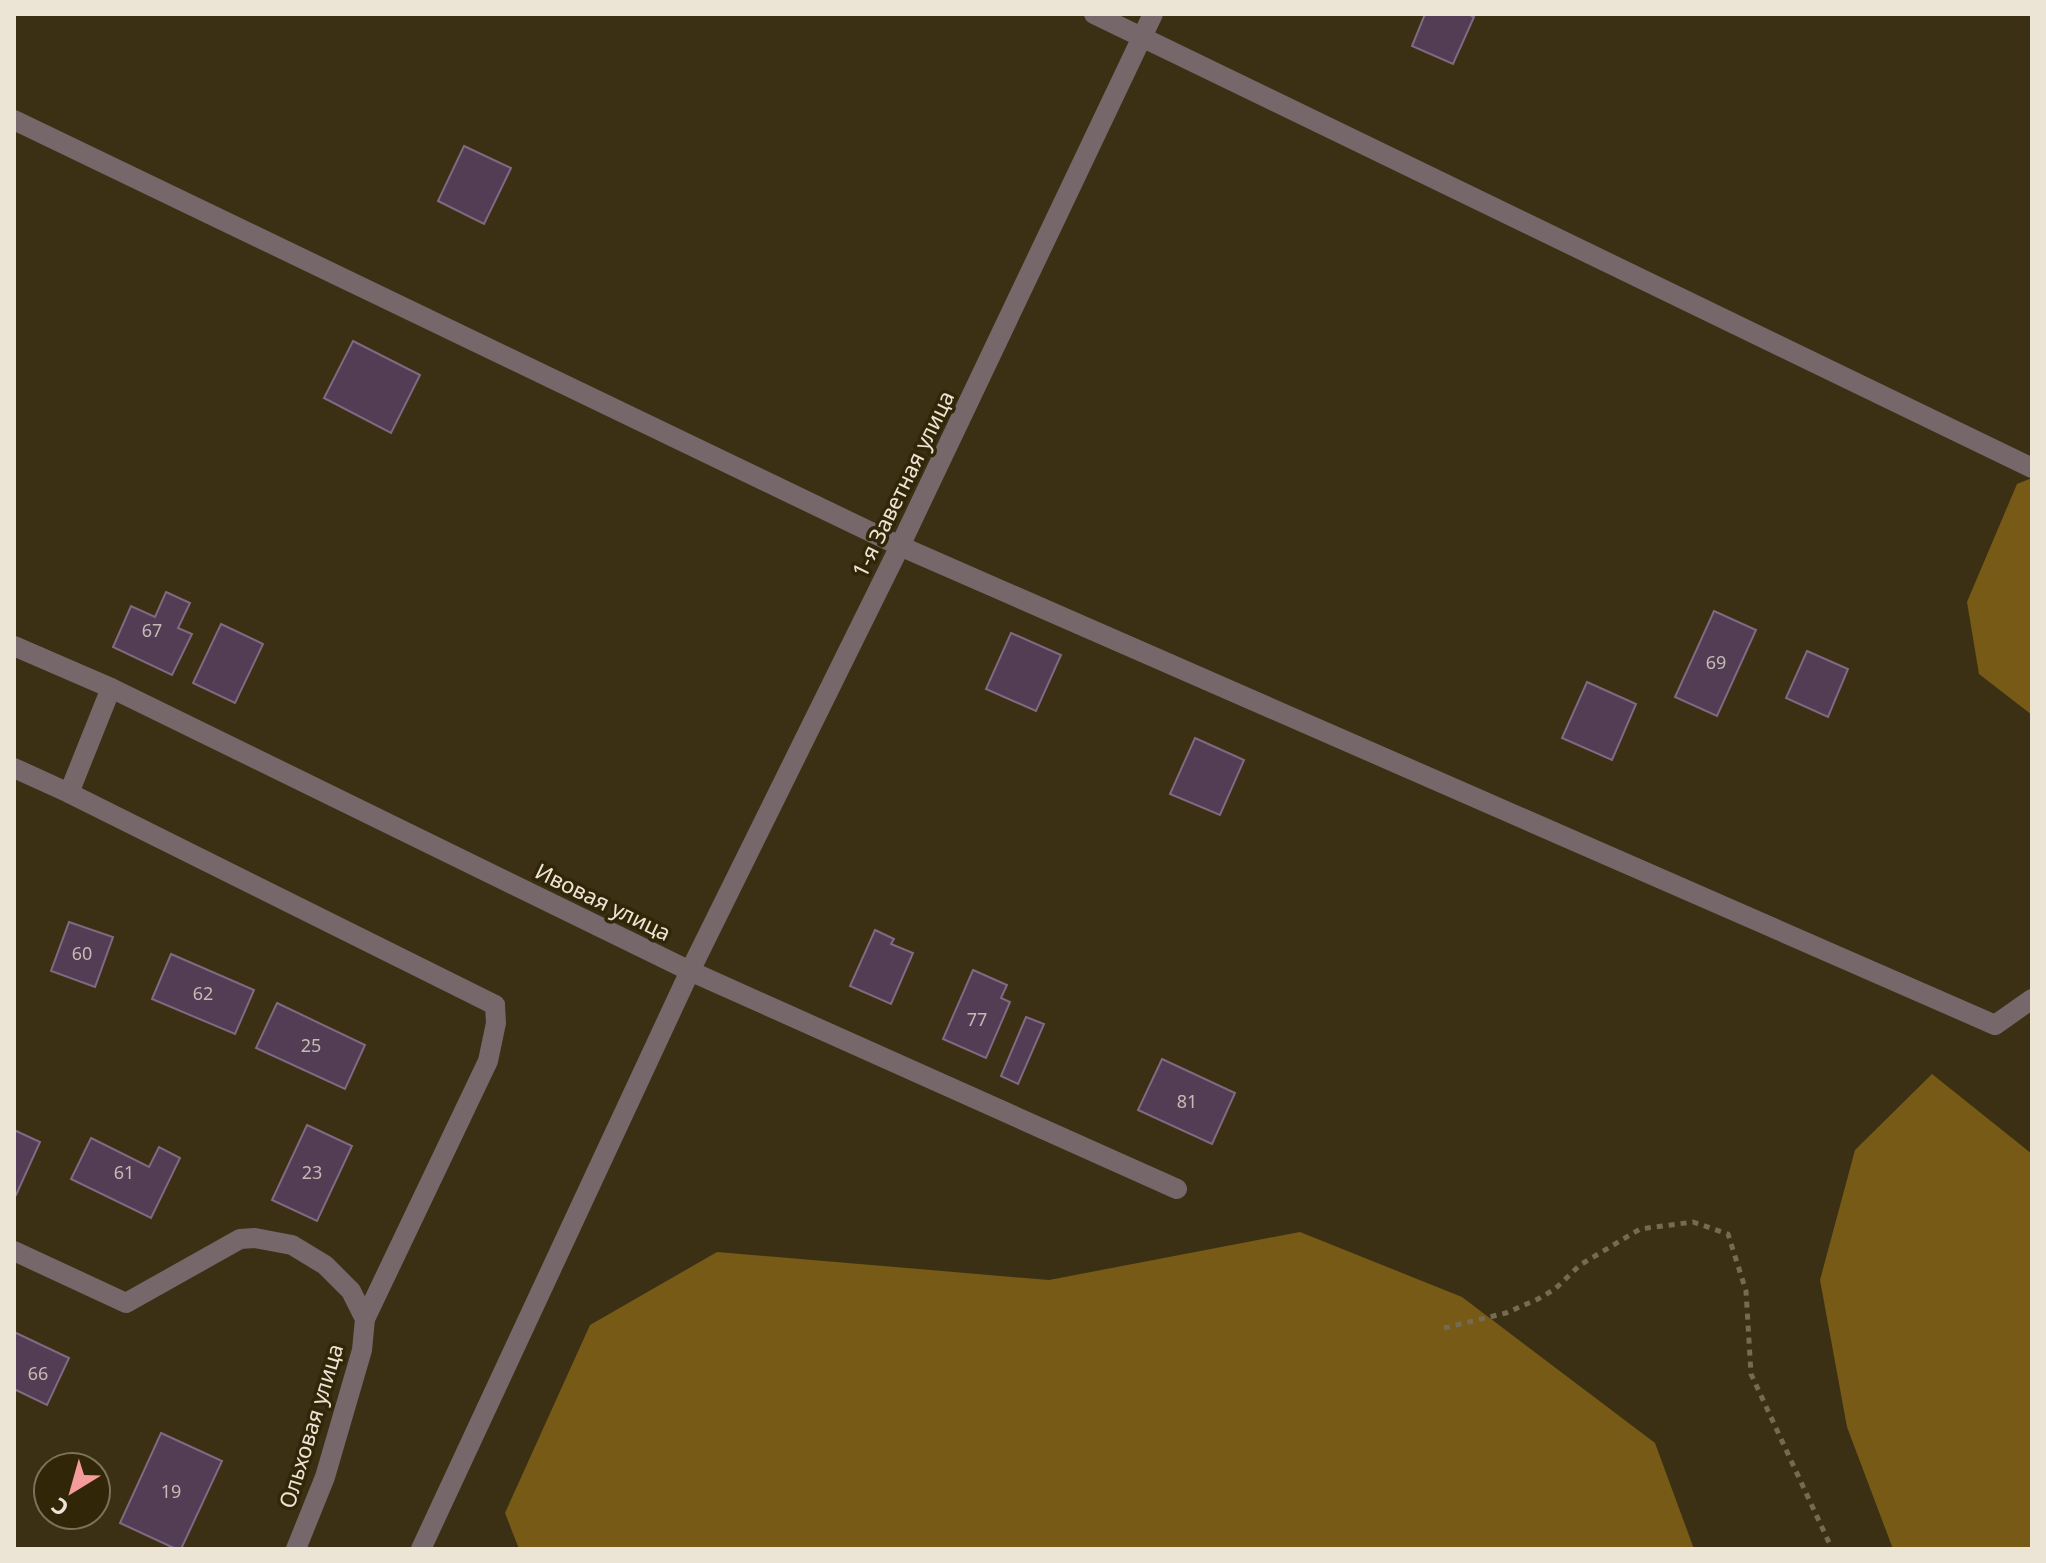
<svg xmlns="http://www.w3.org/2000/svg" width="2046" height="1563" viewBox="0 0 2046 1563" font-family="'Noto Sans',sans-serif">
  <rect width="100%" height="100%" fill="#3c3014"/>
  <path fill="#765a16" d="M 2032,478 L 2032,715 L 1979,674 L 1967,602 L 2017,484 Z
    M 1932,1074 L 2032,1154 L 2032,1549 L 1893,1549 L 1847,1427 L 1820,1280 L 1855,1150 Z
    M 1300,1232 L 1462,1297 L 1655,1443 L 1694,1549 L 519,1549 L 505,1513 L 590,1325 L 717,1252 L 1049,1280 Z"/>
  <path fill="#523d54" stroke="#806a83" stroke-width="2" d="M 1425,14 L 1468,14 L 1474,17 L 1453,64 L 1412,46 Z
    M 464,146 L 511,168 L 484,224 L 438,201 Z
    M 353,341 L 420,375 L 391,433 L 324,398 Z
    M 166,592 L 190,603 L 178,628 L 192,634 L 172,675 L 113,647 L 131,606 L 155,617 Z
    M 1714,611 L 1756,630 L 1717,716 L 1675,697 Z
    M 221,624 L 263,644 L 235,703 L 193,683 Z
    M 1011,633 L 1061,655 L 1036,711 L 986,689 Z
    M 1807,651 L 1848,669 L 1828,717 L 1786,698 Z
    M 1587,682 L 1636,704 L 1612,760 L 1562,738 Z
    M 1195,738 L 1244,760 L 1220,815 L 1170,794 Z
    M 69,922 L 113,937 L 95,987 L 51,971 Z
    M 875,930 L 894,939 L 891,944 L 913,953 L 891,1004 L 850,986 Z
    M 171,954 L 254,990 L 235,1034 L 152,999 Z
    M 973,970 L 1007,985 L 1001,998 L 1010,1002 L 986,1058 L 943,1039 Z
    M 277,1003 L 365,1045 L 345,1089 L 256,1048 Z
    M 1026,1017 L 1044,1024 L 1018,1084 L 1001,1076 Z
    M 1162,1059 L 1235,1093 L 1212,1144 L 1138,1110 Z
    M 307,1125 L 352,1146 L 317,1221 L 272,1200 Z
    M 14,1130 L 40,1142 L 16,1195 L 14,1195 Z
    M 91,1138 L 149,1167 L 159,1147 L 180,1158 L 151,1218 L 71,1179 Z
    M 14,1332 L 69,1358 L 47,1405 L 14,1389 Z
    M 161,1433 L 222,1461 L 181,1549 L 176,1549 L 120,1523 Z"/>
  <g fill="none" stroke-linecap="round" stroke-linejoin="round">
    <path stroke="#756a52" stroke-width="5" stroke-dasharray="6 6" stroke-linecap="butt" d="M 1444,1328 L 1506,1313 L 1538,1299 L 1555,1289 L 1580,1265 L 1640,1229 L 1693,1222 L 1728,1234 L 1746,1291 L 1751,1374 L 1832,1549"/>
    <path stroke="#76676b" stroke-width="20" d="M 1094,14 L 2032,468
      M 14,120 L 900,546 L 1995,1025 L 2032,999
      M 69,793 L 111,688
      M 365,1319 L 488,1061 L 496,1023 L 495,1005"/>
    <path stroke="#76676b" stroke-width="20" d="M 14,646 L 111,688 L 690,971 L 1177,1189
      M 14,768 L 69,793 L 495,1005
      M 14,1251 L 126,1303 L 240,1239 L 255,1238 L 292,1245 L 325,1265 L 351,1291 L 365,1319 L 362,1350 L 325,1477 L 296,1549
      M 421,1549 L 690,971 L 900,546 L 1153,14"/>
  </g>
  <g text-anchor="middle" stroke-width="7" stroke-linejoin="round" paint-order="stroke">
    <g font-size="18" fill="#c6bab4">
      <text x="152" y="637">67</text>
      <text x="1716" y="669">69</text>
      <text x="82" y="960">60</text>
      <text x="203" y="1000">62</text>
      <text x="977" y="1026">77</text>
      <text x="311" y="1052">25</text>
      <text x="1187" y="1108">81</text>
      <text x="124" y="1179">61</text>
      <text x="312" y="1179">23</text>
      <text x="38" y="1380">66</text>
      <text x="171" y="1498">19</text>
    </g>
    <g font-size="22" fill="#ece4d4" stroke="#322609">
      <text transform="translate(903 484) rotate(-64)" y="8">1-я Заветная улица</text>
      <text transform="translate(603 902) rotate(26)" y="8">Ивовая улица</text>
      <text transform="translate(311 1426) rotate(-73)" y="8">Ольховая улица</text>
    </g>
  </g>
  <rect width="2046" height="1563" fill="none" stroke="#ece4d4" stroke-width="32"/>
  <g transform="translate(72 1491) rotate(217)"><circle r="38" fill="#322609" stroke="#7c725a" stroke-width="2"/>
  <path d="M0-6L14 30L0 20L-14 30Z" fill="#f59b9b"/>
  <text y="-12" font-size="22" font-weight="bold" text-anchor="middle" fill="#ece4d4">С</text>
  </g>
</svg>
